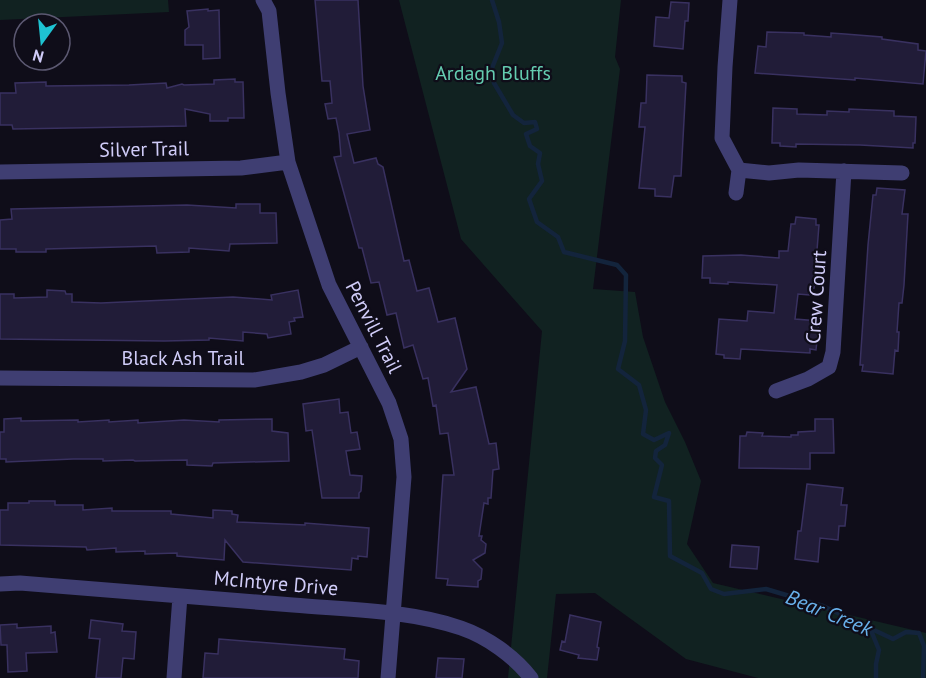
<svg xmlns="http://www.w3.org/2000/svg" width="926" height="678" viewBox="0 0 926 678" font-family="'PT Sans',sans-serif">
  <rect width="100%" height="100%" fill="#0f0d19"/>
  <path fill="#112221" d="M 0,0 L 168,0 L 169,12 L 0,20 Z
    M 399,0 L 621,0 L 615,57 L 620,69 L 593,289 L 635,292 L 643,337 L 665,402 L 685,442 L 701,481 L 687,544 L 713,583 L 926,633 L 926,678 L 758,678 L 686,659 L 595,593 L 556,594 L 547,678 L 508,678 L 542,331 L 461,239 Z"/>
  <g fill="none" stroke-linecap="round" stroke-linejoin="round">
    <path stroke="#13243c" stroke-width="4.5" d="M 492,0 L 499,22 L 502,43 L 492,68 L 494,83 L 513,115 L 524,123 L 535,122 L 537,129 L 526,134 L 530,146 L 540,153 L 538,164 L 542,181 L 529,199 L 537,222 L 558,237 L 564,252 L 617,265 L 626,275 L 625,341 L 618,369 L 639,385 L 646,410 L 643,434 L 654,440 L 669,433 L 665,445 L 656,451 L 655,458 L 662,465 L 654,497 L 669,501 L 670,556 L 702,573 L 711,589 L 724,594 L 766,589 L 823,606 L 893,639 L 906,632 L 919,633 L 924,646 L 923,678
      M 870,628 L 879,650 L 876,664 L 876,678"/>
  </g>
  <path fill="#211c38" stroke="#393160" stroke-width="1.5" d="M 315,0 L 358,0 L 363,86 L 370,130 L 347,134 L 354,163 L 376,158 L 378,164 L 383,167 L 404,261 L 409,260 L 417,291 L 429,288 L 438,322 L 455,318 L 467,369 L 451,392 L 476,387 L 489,444 L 496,443 L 499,469 L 493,470 L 491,498 L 488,498 L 488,504 L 484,503 L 479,536 L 482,536 L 481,540 L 486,544 L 485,553 L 473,560 L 482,569 L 481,579 L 478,581 L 478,587 L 447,585 L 448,579 L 436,578 L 443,475 L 454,475 L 448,433 L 440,434 L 436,405 L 433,406 L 428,378 L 423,379 L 413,345 L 404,348 L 396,313 L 387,315 L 379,282 L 371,283 L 362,248 L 359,248 L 334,157 L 341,156 L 339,133 L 336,118 L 328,119 L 325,104 L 332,103 L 330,81 L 322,81 Z
    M 671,2 L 689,3 L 688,21 L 685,21 L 683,49 L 654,46 L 656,17 L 669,18 Z
    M 208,9 L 208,11 L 219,10 L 220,58 L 203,59 L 203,45 L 185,45 L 185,30 L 189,27 L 187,11 Z
    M 767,32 L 804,33 L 804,35 L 831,37 L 831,33 L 845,34 L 882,37 L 882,39 L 918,44 L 918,50 L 926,51 L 923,84 L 855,78 L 855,80 L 755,73 L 758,46 L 766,47 Z
    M 647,75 L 682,76 L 682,82 L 686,83 L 681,176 L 674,176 L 671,197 L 655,196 L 655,189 L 639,188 L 645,127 L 639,127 L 641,103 L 646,103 Z
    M 235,79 L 235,82 L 243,82 L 244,118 L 228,118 L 228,121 L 210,121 L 210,114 L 185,109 L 186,126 L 13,129 L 12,125 L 0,125 L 0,93 L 16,93 L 15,83 L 46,82 L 46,86 L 129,85 L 166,83 L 167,88 L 182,84 L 184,85 L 214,84 L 214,80 Z
    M 773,108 L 797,109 L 797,114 L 827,115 L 827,111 L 849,112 L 849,109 L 894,111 L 894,116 L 916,117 L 915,143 L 913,143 L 913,148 L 860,145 L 796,144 L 796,147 L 780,146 L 780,143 L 772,143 Z
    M 877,188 L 905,190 L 902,214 L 908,214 L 904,285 L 902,303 L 899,303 L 897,332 L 899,332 L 898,351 L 895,350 L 893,374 L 862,371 L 863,365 L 860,365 L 868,245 L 873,195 L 876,195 Z
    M 236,204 L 260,204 L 260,213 L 276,213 L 277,243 L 230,244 L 229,251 L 189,248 L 189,252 L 157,253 L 156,246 L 46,249 L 46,252 L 16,252 L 16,249 L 0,249 L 0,220 L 12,219 L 11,209 L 187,205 L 236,208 Z
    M 796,217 L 816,219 L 816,225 L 819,225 L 814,288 L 809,288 L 809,295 L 798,294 L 795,319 L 819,321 L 816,350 L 810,349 L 810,353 L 741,349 L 740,359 L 724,358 L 724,355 L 716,354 L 719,319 L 747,321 L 748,311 L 774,313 L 777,285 L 728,282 L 728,284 L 710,283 L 710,278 L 702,278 L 703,256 L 741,255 L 779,258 L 779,251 L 788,251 L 791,224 L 795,224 Z
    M 47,290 L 65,291 L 66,294 L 72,294 L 72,302 L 101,303 L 233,297 L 272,300 L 271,295 L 298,290 L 303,317 L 294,318 L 295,321 L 289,322 L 291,334 L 268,338 L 267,334 L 243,332 L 243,341 L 209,338 L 209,340 L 164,341 L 0,339 L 0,294 L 14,294 L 14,298 L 47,297 Z
    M 339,399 L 340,413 L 348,412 L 351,433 L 357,432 L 360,449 L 346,451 L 350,475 L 362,476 L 361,491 L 359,493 L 359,498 L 322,498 L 312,430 L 306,431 L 303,404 Z
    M 21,418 L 21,421 L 78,420 L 78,422 L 109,420 L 109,422 L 138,420 L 138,423 L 184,420 L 219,422 L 219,420 L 272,419 L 272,431 L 288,433 L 289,461 L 213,463 L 212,466 L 187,465 L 187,460 L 135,461 L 133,460 L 103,461 L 103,459 L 73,459 L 6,462 L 6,459 L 0,459 L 0,432 L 4,432 L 4,419 Z
    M 815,419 L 833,419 L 834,453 L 810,453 L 810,469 L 739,468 L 740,436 L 746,436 L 747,432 L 763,433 L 762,436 L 791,437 L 791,435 L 798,435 L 798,432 L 815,431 Z
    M 807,484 L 843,488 L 841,505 L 847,505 L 845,526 L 839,526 L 838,540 L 820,538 L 818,562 L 795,559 L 798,531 L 801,531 Z
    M 29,501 L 55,501 L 55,505 L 83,505 L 83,510 L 112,508 L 112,511 L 171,511 L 171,514 L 213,518 L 213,510 L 232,511 L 232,514 L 238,515 L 237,522 L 305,525 L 305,523 L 369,528 L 367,557 L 358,556 L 358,559 L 352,558 L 351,570 L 243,562 L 225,540 L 224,560 L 177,556 L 177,553 L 145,554 L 145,551 L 116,552 L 116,548 L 87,550 L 86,547 L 0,545 L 0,510 L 8,510 L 8,503 L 29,503 Z
    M 732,545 L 759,547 L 757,569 L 730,567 Z
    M 570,615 L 601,622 L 597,647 L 599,648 L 597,660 L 578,658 L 579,655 L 560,650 L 562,641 L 565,642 Z
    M 91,620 L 123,624 L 122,631 L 136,632 L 134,659 L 123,658 L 121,678 L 96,678 L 100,639 L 89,638 Z
    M 17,624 L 17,628 L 51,626 L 51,633 L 55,632 L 57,652 L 26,653 L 27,671 L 8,672 L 7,645 L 1,645 L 0,625 Z
    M 219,639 L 345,649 L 344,659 L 359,661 L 358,678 L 203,678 L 205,653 L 218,654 Z
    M 438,658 L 464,659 L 462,678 L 436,678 Z"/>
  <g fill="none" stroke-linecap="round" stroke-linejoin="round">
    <path stroke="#3f3e72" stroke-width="15" d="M 263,0 L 269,11 L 278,93 L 288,162 L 329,285 L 389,403 L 401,439 L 404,477 L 388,678
      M 730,0 L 725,67 L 722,138 L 739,170 L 736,193
      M 739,170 L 769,173 L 799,170 L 902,173
      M 0,172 L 241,168 L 288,162
      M 0,378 L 254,380 L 301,372 L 324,365 L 361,347
      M 776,391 L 808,379 L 829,367 L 833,352 L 844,171
      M 0,584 L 20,583 C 111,590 202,598 293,605 C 349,610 408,610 461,628 C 487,637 514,656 531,678
      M 174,678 L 180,596"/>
  </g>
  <g text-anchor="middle" stroke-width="4.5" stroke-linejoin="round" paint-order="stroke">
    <g font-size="20" fill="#64ccb0" stroke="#0f0d19">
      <text x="493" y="80">Ardagh Bluffs</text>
    </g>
    <g font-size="20" fill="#d0ccf8" stroke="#0f0d19">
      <text transform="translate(144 149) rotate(-1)" y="7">Silver Trail</text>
      <text transform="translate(816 297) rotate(-86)" y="7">Crew Court</text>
      <text transform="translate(374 327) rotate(63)" y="7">Penvill Trail</text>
      <text x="183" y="365">Black Ash Trail</text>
      <text transform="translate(276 583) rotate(5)" y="7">McIntyre Drive</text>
    </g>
    <g font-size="21" font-style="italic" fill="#68b0ea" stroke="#0f0d19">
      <text transform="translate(829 613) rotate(22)" y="7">Bear Creek</text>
    </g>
  </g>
  <g transform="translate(42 42) rotate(195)"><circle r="28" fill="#0f0d19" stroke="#5c5972" stroke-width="1.5"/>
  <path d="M0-4.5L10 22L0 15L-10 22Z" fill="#1ec3d2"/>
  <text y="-9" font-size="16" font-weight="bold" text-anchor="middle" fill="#d0ccf8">N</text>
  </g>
</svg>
